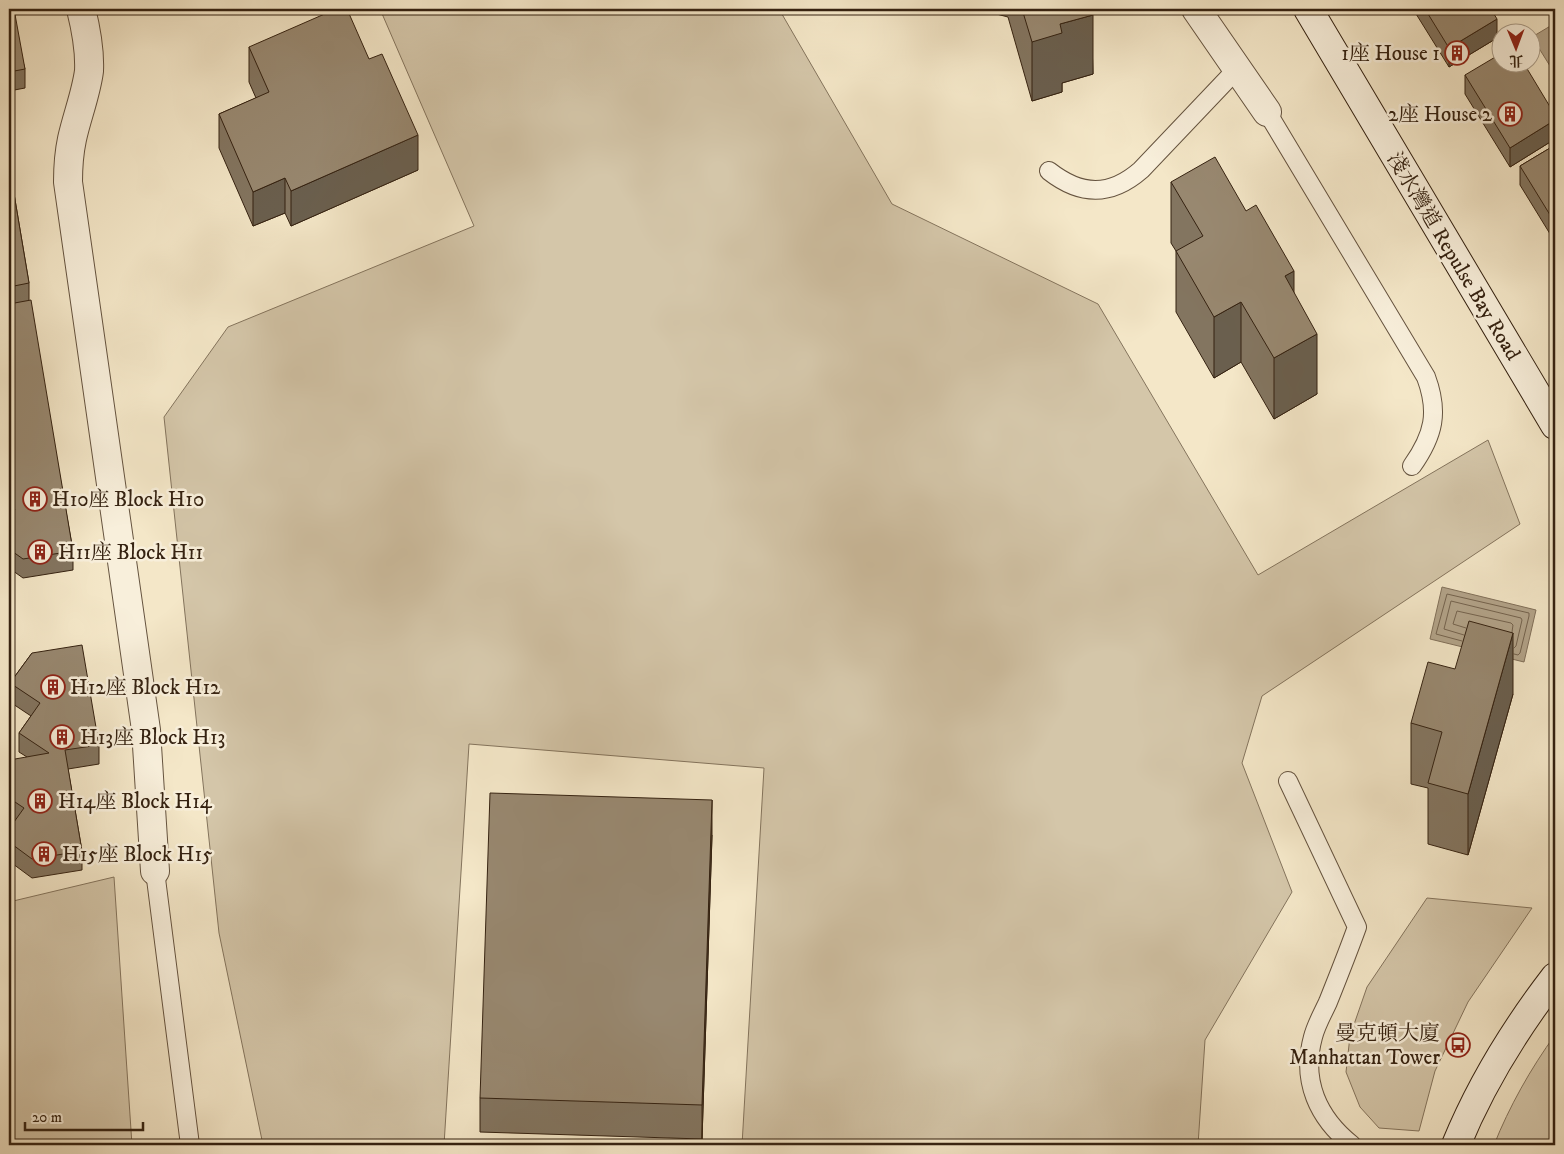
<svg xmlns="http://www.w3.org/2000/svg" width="1564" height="1154" viewBox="0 0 1564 1154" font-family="'IM FELL DW Pica','Noto Serif TC',serif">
  <rect width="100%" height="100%" fill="#f4e7c8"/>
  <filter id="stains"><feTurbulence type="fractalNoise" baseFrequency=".004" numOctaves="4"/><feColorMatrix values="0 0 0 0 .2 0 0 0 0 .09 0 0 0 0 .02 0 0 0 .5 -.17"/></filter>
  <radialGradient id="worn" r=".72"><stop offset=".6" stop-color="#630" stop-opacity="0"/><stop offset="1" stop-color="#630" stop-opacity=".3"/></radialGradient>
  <path fill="#d4c6a9" stroke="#84745d" d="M 380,9 L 779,9 L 892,204 L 1098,304 L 1258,575 L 1488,440 L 1520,524 L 1262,696 L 1242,763 L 1292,892 L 1205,1040 L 1198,1145 L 742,1145 L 764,768 L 469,744 L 444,1145 L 263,1145 L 219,933 L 164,417 L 228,327 L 474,226 Z
    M 114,877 L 132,1145 L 9,1145 L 9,902 Z
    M 1427,898 L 1532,908 L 1468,1002 L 1435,1071 L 1419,1131 L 1379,1128 L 1360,1107 L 1346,1072 L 1350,1036 L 1367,987 Z
    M 1555,1035 L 1555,1145 L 1494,1145 C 1509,1107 1531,1068 1555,1035 Z"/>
  <path fill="#b3a48a" stroke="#81705a" d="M 1552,25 L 1555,31 L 1555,74 L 1532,37 Z
    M 1442,587 L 1536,610 L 1524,662 L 1430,639 Z"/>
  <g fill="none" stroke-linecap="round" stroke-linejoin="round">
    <path stroke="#74634e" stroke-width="1" d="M 1466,628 L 1453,624 L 1457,611 L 1511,623 L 1513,625 L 1512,632
      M 1464,635 L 1444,629 L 1451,601 L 1521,618 L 1522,620 L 1516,646 L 1514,648
      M 1462,641 L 1436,634 L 1447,594 L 1529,613 L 1529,616 L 1520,653 L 1518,655 L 1514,654"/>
    <g stroke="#65533f" stroke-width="20">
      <path id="service" d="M 1267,112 L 1426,377 C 1439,412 1434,435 1412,466
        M 1049,171 C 1081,196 1110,197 1141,170 L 1237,69
        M 1288,781 L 1357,927 C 1348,952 1338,977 1328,1002 C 1323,1013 1316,1025 1313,1037 C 1301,1081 1318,1118 1352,1145
        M 155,871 L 190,1145"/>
    </g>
    <g stroke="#65533f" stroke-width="30">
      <path id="minor" d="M 81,9 C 86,29 90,50 89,71 C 86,94 77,116 72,139 C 69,153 68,167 68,182 L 146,730 L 155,871
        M 1196,9 L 1267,112"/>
    </g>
    <g stroke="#352211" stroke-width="30">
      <path id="secondary" d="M 1308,9 L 1555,425
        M 1456,1145 C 1481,1084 1515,1029 1555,977"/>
    </g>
    <use href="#service" stroke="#f8efdb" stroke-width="18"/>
    <use href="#minor" stroke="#f8efdb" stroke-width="28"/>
    <use href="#secondary" stroke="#f8efdb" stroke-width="28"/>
  </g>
  <path fill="#837560" stroke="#352211" d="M 9,9 L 25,69 L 25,88 L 9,91 Z
    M 977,9 L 1091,9 L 1093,74 L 1062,83 L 1062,92 L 1032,101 L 1008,17 Z
    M 1413,9 L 1491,9 L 1497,38 L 1449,67 Z
    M 249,47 L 418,170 L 291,226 L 285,213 L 253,226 L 219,148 L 219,114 L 256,98 L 249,82 Z
    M 1465,75 L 1555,115 L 1555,139 L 1510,167 L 1465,94 Z
    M 1555,145 L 1555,242 L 1520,185 L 1520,166 Z
    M 9,164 L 29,283 L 29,301 L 73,551 L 73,570 L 23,578 L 9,568 Z
    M 1171,182 L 1294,293 L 1317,394 L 1274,419 L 1241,362 L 1214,378 L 1176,312 L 1176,251 L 1171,243 Z
    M 32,653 L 99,745 L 99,764 L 68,769 L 82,851 L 82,870 L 32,878 L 9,861 L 9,829 L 15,821 L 9,817 L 9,767 L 27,757 L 19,752 L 19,733 L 31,716 L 10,702 L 10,683 Z
    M 1513,694 L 1468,855 L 1428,844 L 1428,788 L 1411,784 L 1411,723 Z
    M 712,835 L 702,1139 L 480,1132 L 480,1098 Z"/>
  <path fill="#6a5f4e" stroke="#352211" d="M 1093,15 L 1093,74 L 1062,83 L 1062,92 L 1032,101 L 1032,42 L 1060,24 Z
    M 1497,19 L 1497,38 L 1449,67 L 1449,48 Z
    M 1555,120 L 1555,139 L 1510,167 L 1510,148 Z
    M 418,135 L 418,170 L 291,226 L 291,191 Z
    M 285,178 L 285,213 L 253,226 L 253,192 Z
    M 1294,271 L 1294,332 L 1285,276 Z
    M 1241,302 L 1241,362 L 1214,378 L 1214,317 Z
    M 1317,334 L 1317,394 L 1274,419 L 1274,358 Z
    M 1513,633 L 1513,694 L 1468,855 L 1468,794 Z
    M 712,800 L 712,835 L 702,1139 L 702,1105 Z"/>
  <path fill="#988870" stroke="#352211" d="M 9,9 L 14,9 L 25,69 L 9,72 Z
    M 336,9 L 347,9 L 369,59 L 382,54 L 418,135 L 291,191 L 285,178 L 253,192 L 219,114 L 269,92 L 249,47 Z
    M 1022,9 L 1091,9 L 1093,15 L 1060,24 L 1062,33 L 1032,42 Z
    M 1425,9 L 1491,9 L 1497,19 L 1449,48 Z
    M 1502,53 L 1502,62 L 1523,62 L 1555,115 L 1555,120 L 1510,148 L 1465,75 Z
    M 1555,145 L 1555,223 L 1520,166 Z
    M 1215,157 L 1246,211 L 1256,205 L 1294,271 L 1285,276 L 1317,334 L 1274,358 L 1241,302 L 1214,317 L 1176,251 L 1203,236 L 1171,182 Z
    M 9,164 L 29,283 L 9,287 Z
    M 31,300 L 73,551 L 23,559 L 9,549 L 9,518 L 15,509 L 9,505 L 9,304 Z
    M 1469,621 L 1513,633 L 1468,794 L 1428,783 L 1442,732 L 1411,723 L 1428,662 L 1455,669 Z
    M 82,645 L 99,745 L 65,750 L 82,851 L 32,859 L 9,842 L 9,829 L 24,808 L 9,798 L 9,767 L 15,759 L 49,753 L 19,733 L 40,703 L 10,683 L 32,653 Z
    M 490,793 L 712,800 L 702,1105 L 480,1098 Z"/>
  <defs>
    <g id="building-ring" transform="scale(1.25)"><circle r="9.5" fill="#f8efdb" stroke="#8f2418" stroke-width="1.5"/><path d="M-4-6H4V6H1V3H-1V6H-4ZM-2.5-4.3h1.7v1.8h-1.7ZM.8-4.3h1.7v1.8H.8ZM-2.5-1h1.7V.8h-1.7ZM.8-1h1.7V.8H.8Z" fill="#8f2418"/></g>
    <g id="bus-ring" transform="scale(1.25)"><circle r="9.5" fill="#f8efdb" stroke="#8f2418" stroke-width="1.5"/><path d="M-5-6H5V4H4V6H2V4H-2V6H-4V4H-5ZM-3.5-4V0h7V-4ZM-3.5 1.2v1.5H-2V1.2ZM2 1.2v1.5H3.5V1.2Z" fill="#8f2418"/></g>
  </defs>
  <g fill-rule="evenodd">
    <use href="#building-ring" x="1457" y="53"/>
    <use href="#building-ring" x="1510" y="114"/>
    <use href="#building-ring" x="35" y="499"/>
    <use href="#building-ring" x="40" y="552"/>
    <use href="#building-ring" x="53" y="687"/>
    <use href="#building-ring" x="62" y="737"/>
    <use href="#building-ring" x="40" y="801"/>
    <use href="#building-ring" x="44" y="854"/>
    <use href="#bus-ring" x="1458" y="1045"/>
  </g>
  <g text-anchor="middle" stroke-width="5" stroke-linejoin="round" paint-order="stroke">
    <g font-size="21" fill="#352211" stroke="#f8efdb" text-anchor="start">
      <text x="1440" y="60" text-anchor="end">1座 House 1</text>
      <text x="1492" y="121" text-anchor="end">2座 House 2</text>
      <text x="52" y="506">H10座 Block H10</text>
      <text x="58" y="559">H11座 Block H11</text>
      <text x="70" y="694">H12座 Block H12</text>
      <text x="80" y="744">H13座 Block H13</text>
      <text x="58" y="808">H14座 Block H14</text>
      <text x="62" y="861">H15座 Block H15</text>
      <text x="1440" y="1040" text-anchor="end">曼克頓大廈<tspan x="1440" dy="24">Manhattan Tower</tspan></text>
    </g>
    <g font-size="21" fill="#352211" stroke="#f8efdb">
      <text transform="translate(1454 256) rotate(59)" y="7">淺水灣道 Repulse Bay Road</text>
    </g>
  </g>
  <rect width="1564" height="1154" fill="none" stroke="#f4e7c8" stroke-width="30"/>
  <rect x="10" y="10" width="1544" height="1134" fill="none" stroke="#352211" stroke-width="2.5"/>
  <rect x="15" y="15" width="1534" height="1124" fill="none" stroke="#352211"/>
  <g transform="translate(1516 48) rotate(179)"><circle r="24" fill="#f8efdb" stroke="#aa9d8a"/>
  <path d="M0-4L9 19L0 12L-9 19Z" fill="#8f2418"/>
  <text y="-8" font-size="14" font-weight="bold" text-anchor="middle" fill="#352211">北</text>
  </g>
  <path d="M25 1122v8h118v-8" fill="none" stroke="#352211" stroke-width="2.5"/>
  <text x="32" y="1122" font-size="15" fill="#352211" stroke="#f8efdb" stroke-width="4" paint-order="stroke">20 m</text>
  <rect width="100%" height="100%" filter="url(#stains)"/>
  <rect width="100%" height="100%" fill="url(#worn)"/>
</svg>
